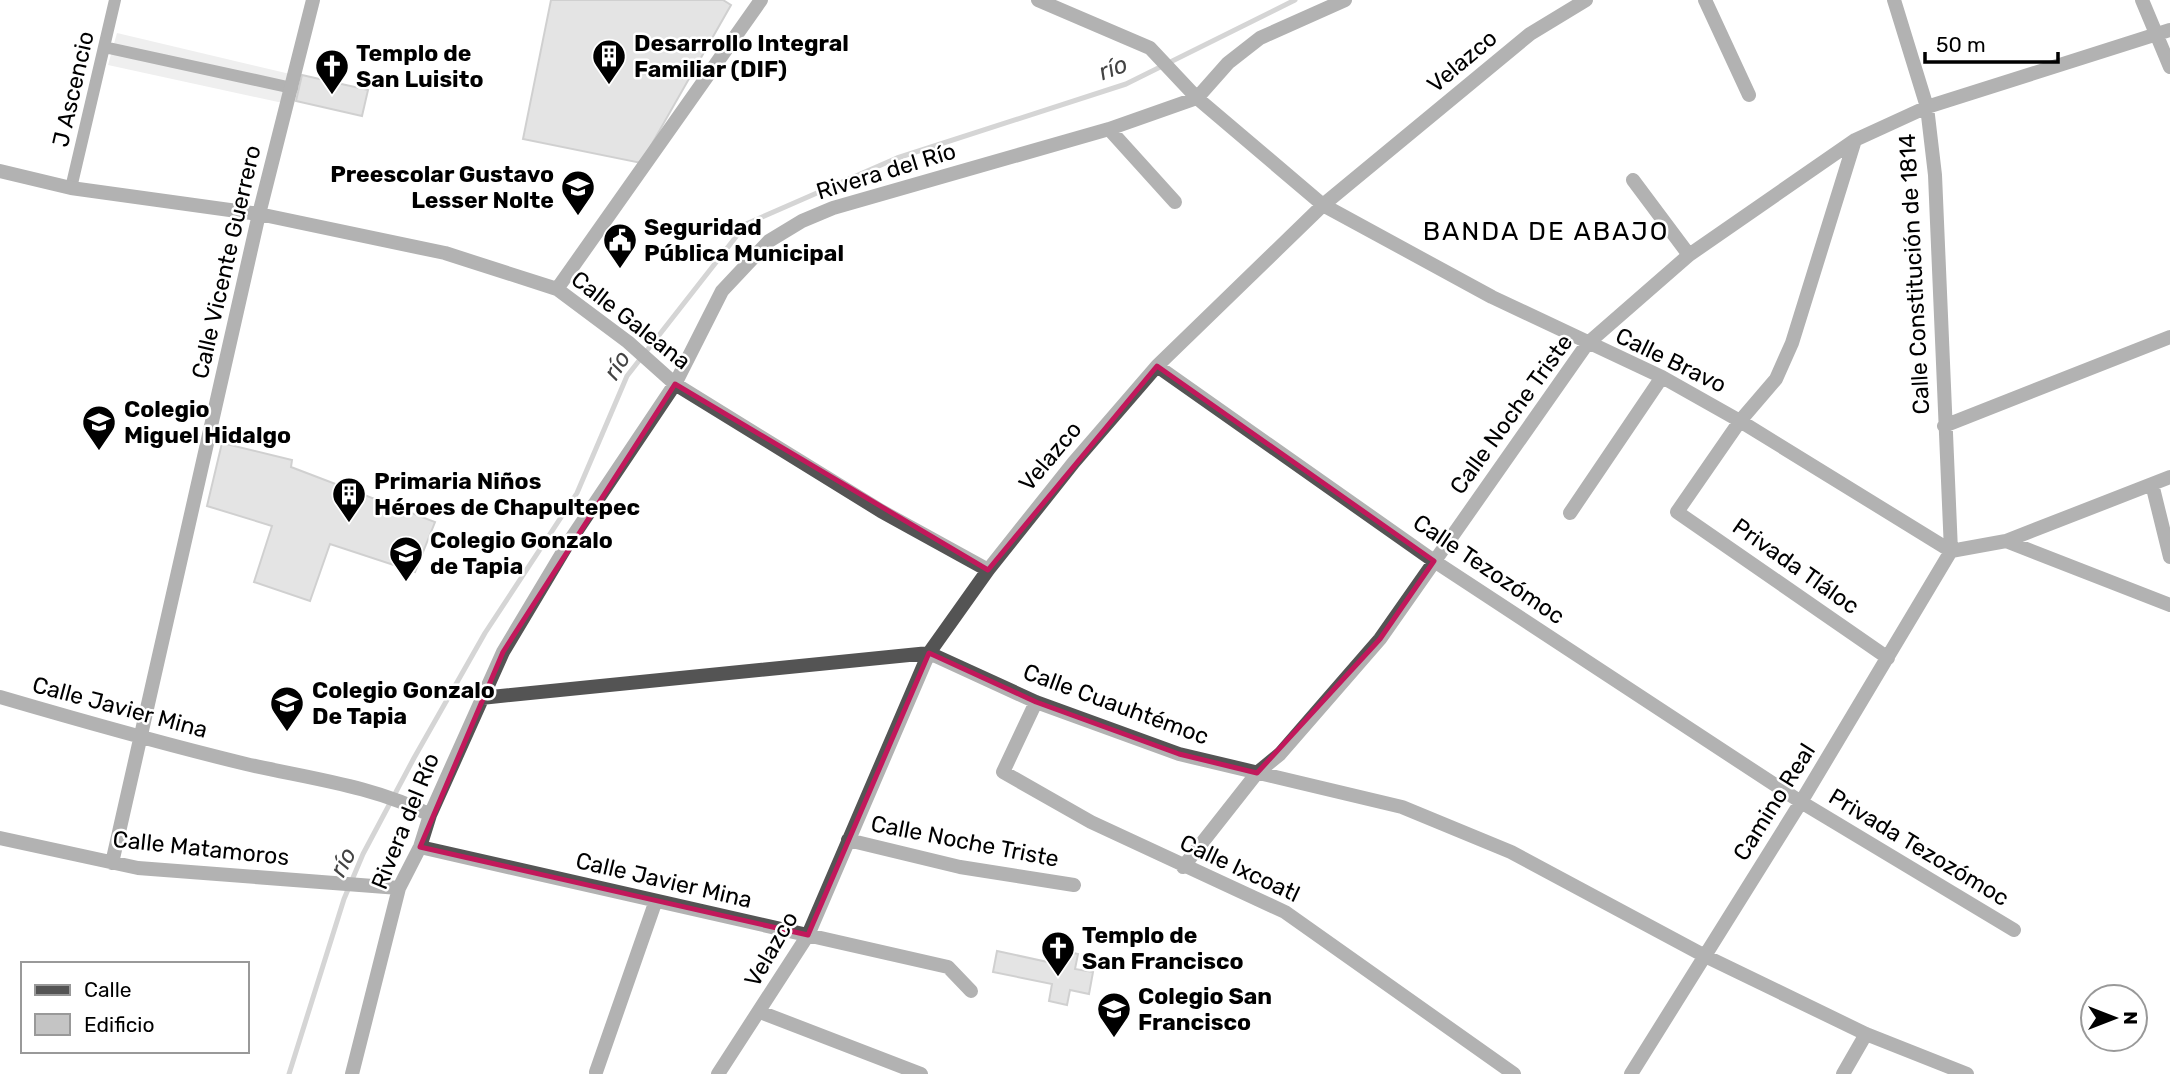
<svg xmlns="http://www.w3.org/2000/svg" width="2170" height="1074" viewBox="0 0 2170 1074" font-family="Rubik,sans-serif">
  <rect width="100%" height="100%" fill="#fff"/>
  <path fill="#dbdbdb" d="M 117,33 L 290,74 L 283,103 L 108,65 Z"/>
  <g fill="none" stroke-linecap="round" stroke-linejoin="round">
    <path stroke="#a2a2a2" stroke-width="5" d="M 289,1074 L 344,899 L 363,854 L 414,758 L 485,633 L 577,493 L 627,376 L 746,224 L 897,158 L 1126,84 L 1295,0"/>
  </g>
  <path fill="#c4c4c4" stroke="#989898" stroke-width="2" d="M 551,0 L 723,0 L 731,5 L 641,163 L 523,139 Z
    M 302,75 L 368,90 L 362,116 L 296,101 Z
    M 222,443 L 292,460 L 291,467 L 435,522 L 415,572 L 330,544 L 310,601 L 254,582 L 272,526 L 207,506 Z
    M 1060,950 L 1078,954 L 1075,969 L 1093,972 L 1089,994 L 1070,990 L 1067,1005 L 1049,1001 L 1052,984 L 993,972 L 997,951 L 1057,964 Z"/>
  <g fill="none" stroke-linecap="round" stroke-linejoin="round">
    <path stroke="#545454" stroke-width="12" d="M 104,47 L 292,88
      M 71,188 L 115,0"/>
    <path stroke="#545454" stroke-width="14" d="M 1038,0 L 1150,48 L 1197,98 L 1323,205 L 1492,297 L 1662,377 L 1740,421 L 1951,551 L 2006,541 L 2170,605
      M 1705,0 L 1749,95
      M 1894,0 L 1927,107 L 1935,175 L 1951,551
      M 2142,0 L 2170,67
      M 1109,129 L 1175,202
      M 1855,140 L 1792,343 L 1776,379 L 1740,421 L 1677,512 L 1888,658
      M 0,171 L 71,188 L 259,214 L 445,253 L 557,289 L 628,342 L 675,384 L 881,511 L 988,570
      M 1633,180 L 1689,255
      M 557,289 L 761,0
      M 1157,366 L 1434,561 L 1801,802 L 2014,930
      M 1944,426 L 2170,337
      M 2152,484 L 2170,557
      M 1570,513 L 1662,377
      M 2006,541 L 2170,477
      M 0,697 C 82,721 163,744 246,764 C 307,778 375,786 430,815
      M 481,698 L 929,653 L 1036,702 L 1179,754 L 1402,807 L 1511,852 L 1705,956 L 1866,1034 L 1967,1074
      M 1036,702 L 1003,772 L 1091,822 L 1285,912 L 1514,1074
      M 0,838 L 138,868 L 399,888
      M 848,840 L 960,867 L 1074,885
      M 420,847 L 948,967 L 971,991
      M 112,863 L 259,214 L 313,0
      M 1183,867 L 1257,773 L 1280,754 L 1380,639 L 1587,344 L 1689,255 L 1855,140 L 1927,107 L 2170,30
      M 760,1012 L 921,1074
      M 596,1072 L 655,903
      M 352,1074 L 399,888 L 420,847 L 430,815 L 503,652 L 567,545 L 675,384 L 722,291 L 769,241 L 802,221 L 833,208 L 1109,129 L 1197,98 L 1228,63 L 1260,38 L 1345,0
      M 718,1074 L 808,935 L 929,653 L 988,570 L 1074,462 L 1157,366 L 1323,205 L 1530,34 L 1586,0
      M 1631,1074 L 1801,802 L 1951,551
      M 1843,1074 L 1866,1034"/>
  </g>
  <path d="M0 0H2170V1074H0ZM 1157,366 L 1434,561 L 1380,639 L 1257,773 L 1179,754 L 1036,702 L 929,653 L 808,935 L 420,847 L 503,652 L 675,384 L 988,570 Z" fill="#fff" fill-opacity=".55" fill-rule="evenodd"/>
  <path fill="none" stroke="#c2185b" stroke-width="5" stroke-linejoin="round" d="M 1157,366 L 1434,561 L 1380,639 L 1257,773 L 1179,754 L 1036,702 L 929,653 L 808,935 L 420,847 L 503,652 L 675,384 L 988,570 Z"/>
  <defs>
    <g id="building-pin" transform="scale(1.75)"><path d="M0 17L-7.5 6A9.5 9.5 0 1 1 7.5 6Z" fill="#000" stroke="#fff"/><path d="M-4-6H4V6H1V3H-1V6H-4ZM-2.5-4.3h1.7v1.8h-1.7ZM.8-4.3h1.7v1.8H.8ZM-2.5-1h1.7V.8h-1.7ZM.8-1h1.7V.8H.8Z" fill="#fff"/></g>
    <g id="church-pin" transform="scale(1.75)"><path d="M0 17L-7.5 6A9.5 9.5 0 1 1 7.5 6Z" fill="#000" stroke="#fff"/><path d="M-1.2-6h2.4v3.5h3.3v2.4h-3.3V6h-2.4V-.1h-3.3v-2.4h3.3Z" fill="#fff"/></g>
    <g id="school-pin" transform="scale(1.75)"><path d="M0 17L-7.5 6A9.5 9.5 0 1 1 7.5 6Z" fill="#000" stroke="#fff"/><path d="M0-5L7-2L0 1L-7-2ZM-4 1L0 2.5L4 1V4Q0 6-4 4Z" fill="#fff"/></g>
    <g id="civic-pin" transform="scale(1.75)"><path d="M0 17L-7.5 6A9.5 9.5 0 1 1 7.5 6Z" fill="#000" stroke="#fff"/><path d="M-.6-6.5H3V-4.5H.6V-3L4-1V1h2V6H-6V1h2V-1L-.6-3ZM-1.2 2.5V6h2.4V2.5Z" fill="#fff"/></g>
  </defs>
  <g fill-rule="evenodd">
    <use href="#building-pin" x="609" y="56"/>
    <use href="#church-pin" x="332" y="66"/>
    <use href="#school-pin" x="578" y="187"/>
    <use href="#civic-pin" x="620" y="240"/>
    <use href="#school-pin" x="99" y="422"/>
    <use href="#building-pin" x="349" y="494"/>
    <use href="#school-pin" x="406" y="553"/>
    <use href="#school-pin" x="287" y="703"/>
    <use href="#church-pin" x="1058" y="948"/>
    <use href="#school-pin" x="1114" y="1009"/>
  </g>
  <g text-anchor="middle" stroke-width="5" stroke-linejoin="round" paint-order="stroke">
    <g font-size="23" font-weight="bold" fill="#000" stroke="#fff" text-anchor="start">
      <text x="634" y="51">Desarrollo Integral<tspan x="634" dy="26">Familiar (DIF)</tspan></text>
      <text x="356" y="61">Templo de<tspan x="356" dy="26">San Luisito</tspan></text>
      <text x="554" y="182" text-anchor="end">Preescolar Gustavo<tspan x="554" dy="26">Lesser Nolte</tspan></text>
      <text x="644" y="235">Seguridad<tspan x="644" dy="26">Pública Municipal</tspan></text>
      <text x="124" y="417">Colegio<tspan x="124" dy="26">Miguel Hidalgo</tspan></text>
      <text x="374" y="489">Primaria Niños<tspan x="374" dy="26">Héroes de Chapultepec</tspan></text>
      <text x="430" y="548">Colegio Gonzalo<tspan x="430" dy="26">de Tapia</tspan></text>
      <text x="312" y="698">Colegio Gonzalo<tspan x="312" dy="26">De Tapia</tspan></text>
      <text x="1082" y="943">Templo de<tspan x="1082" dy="26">San Francisco</tspan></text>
      <text x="1138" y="1004">Colegio San<tspan x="1138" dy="26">Francisco</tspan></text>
    </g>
    <g font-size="23" fill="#000" stroke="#fff">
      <text transform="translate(1462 61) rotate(-40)" y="8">Velazco</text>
      <text transform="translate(73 89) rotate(-77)" y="8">J Ascencio</text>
      <text transform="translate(886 171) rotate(-17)" y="8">Rivera del Río</text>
      <text transform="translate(226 262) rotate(-77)" y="8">Calle Vicente Guerrero</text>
      <text transform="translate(1914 274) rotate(-93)" y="8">Calle Constitución de 1814</text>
      <text transform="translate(631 320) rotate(38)" y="8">Calle Galeana</text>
      <text transform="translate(1671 360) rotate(26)" y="8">Calle Bravo</text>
      <text transform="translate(1511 414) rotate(-54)" y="8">Calle Noche Triste</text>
      <text transform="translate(1050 456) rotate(-50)" y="8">Velazco</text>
      <text transform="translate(1796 566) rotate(35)" y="8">Privada Tláloc</text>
      <text transform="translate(1489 569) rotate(34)" y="8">Calle Tezozómoc</text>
      <text transform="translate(1116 704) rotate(20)" y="8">Calle Cuauhtémoc</text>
      <text transform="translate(120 707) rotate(15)" y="8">Calle Javier Mina</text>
      <text transform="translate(1774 802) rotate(-58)" y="8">Camino Real</text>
      <text transform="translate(405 821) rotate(-68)" y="8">Rivera del Río</text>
      <text transform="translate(965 841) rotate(11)" y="8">Calle Noche Triste</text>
      <text transform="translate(1919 847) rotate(31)" y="8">Privada Tezozómoc</text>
      <text transform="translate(201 848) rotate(6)" y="8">Calle Matamoros</text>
      <text transform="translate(1240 868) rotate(25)" y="8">Calle Ixcoatl</text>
      <text transform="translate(664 880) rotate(13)" y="8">Calle Javier Mina</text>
      <text transform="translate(771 949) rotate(-60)" y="8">Velazco</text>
    </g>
    <g font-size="24" font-style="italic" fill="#434343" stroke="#fff">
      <text transform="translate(1113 68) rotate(-21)" y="8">río</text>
      <text transform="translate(617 365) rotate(-58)" y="8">río</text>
      <text transform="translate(343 862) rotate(-63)" y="8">río</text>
    </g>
    <g font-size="26" letter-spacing="2" fill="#000" stroke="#fff">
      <text x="1546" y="240">BANDA DE ABAJO</text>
    </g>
  </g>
  <rect x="21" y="962" width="228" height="91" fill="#ffffff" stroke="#999999" stroke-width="2"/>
  <rect x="35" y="985" width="35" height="10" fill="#545454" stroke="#999999" stroke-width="2"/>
  <text x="84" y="997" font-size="21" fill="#000000">Calle</text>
  <rect x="35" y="1014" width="35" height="21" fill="#c4c4c4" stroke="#999999" stroke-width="2"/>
  <text x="84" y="1032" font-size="21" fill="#000000">Edificio</text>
  <g transform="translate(2114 1018) rotate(90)"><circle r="33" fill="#ffffff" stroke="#999999" stroke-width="2"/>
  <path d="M0-5L12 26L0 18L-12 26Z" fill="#000000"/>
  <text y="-10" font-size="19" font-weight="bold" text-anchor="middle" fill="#000000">N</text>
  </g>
  <path d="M1925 52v10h133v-10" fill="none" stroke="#000000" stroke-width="3.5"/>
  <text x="1936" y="52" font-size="21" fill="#000000" stroke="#ffffff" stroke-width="5" paint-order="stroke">50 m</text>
</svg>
